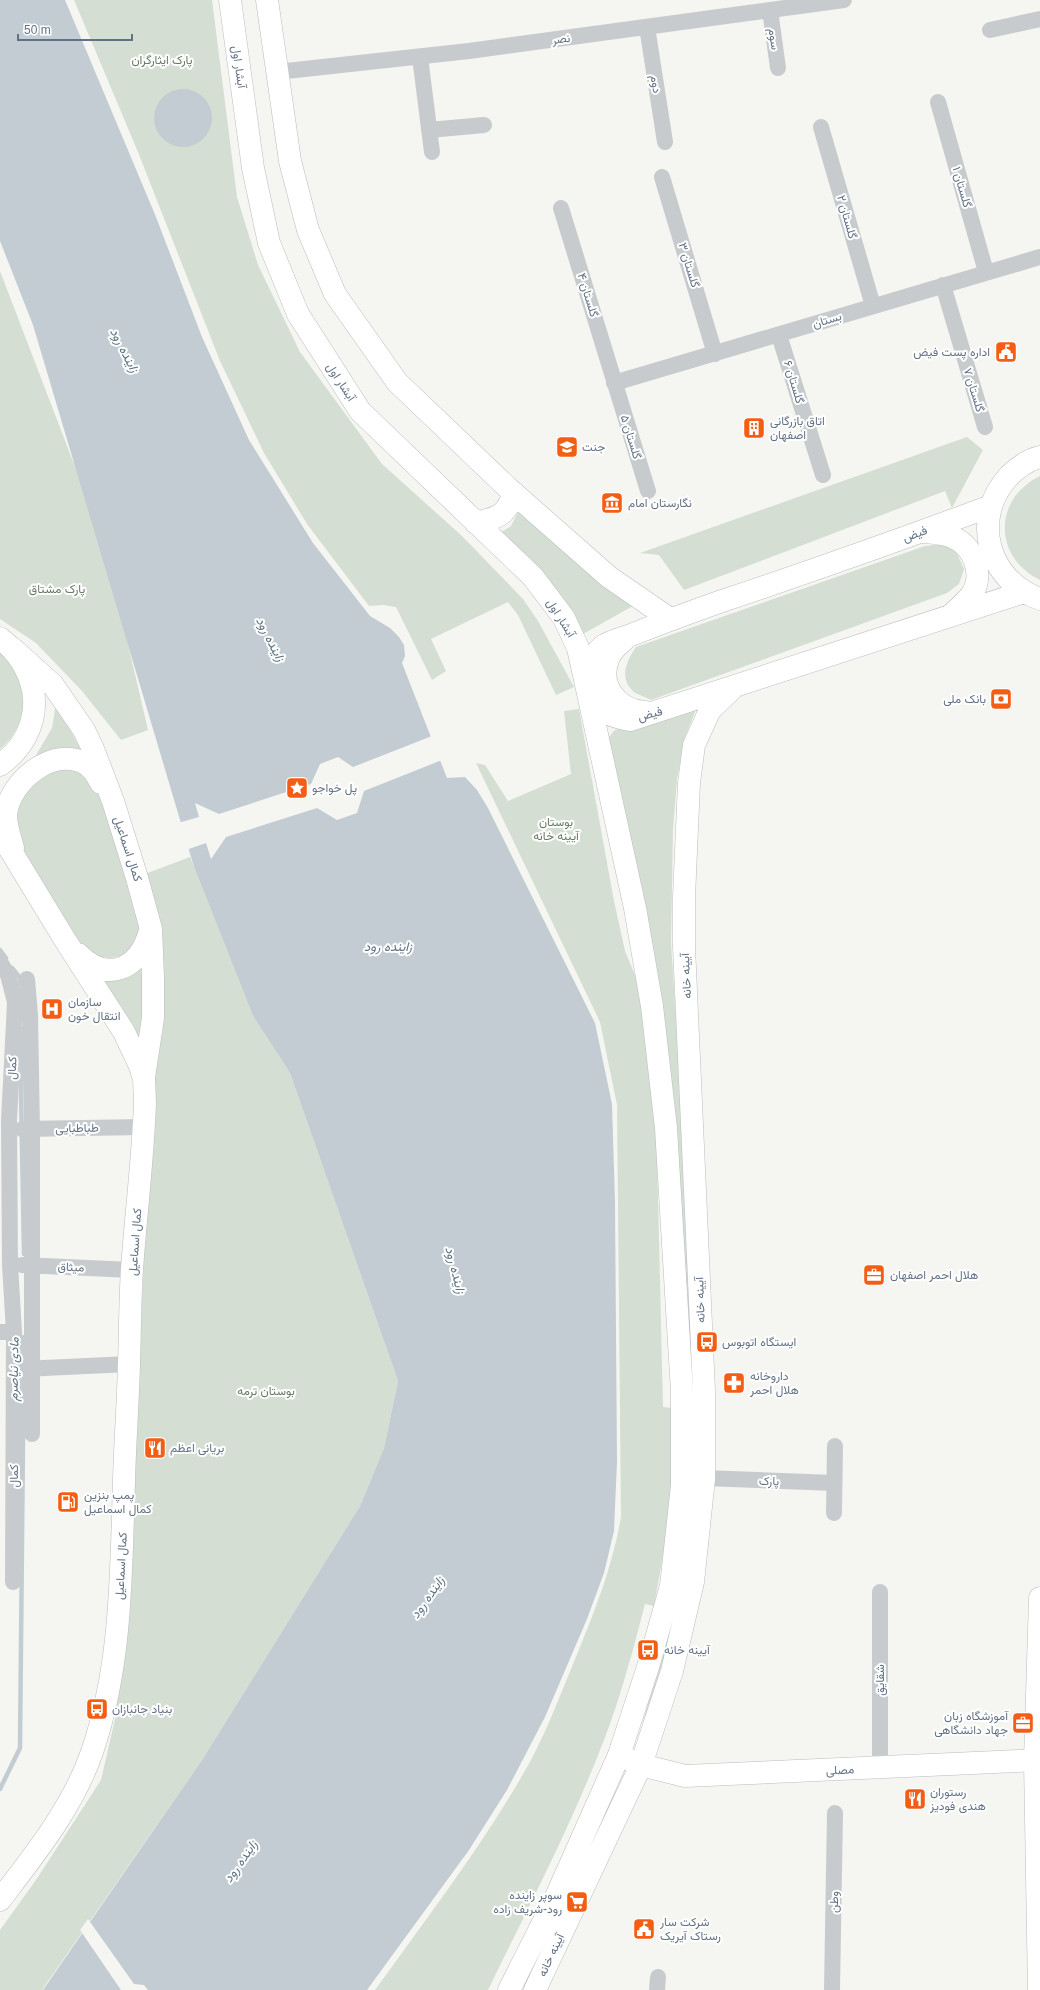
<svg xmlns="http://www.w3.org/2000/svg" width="1040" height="1990" viewBox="0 0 1040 1990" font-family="Arial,Vazirmatn,sans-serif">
  <rect width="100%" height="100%" fill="#f5f6f1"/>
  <path fill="#d5ded2" d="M 74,0 L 212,0 L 237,197 L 258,265 L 300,352 L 382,464 L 462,536 L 523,599 L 538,621 L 574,687 L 556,695 L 518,615 L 508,602 L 431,639 L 446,671 L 432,680 L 396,607 L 383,605 L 369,606 L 307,524 L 264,453 L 220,361 L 138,152 Z
    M 0,271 L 105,545 L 148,730 L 121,740 L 82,691 L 36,643 L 0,619 Z
    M 967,437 L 983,450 L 952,508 L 945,491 L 684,590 L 659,555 L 640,553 Z
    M 1040,476 L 1040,580 C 993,557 993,499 1040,476 Z
    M 519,510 L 633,606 L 581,635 L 500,533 L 511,526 Z
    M 945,544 L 957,554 L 964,569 L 959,584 L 947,593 L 651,700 C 646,697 638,695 634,692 C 618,678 627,660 636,647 L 925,546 Z
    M 0,651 C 5,657 12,664 16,670 C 32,695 22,732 0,749 Z
    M 56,703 L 81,750 L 35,757 L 52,728 Z
    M 697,707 L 685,737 L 677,779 L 673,829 L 671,943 L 685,1151 L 694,1359 L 696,1489 L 684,1592 L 649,1720 L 643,1722 L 673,1607 L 687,1377 L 610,753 L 609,737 L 615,730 Z
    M 579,709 L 614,901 L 625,951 L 637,980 L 655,1070 L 663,1407 L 673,1408 L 672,1478 L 664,1550 L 654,1606 L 645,1604 C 633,1650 621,1696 604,1740 C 571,1826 528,1908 488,1990 L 375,1990 C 429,1915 486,1841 531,1760 C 549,1726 563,1688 578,1652 C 596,1608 613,1564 621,1517 L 617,1105 L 600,1022 L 476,763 L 485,765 L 508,801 L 571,774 L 564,711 Z
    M 70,768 L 84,775 L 101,793 L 140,918 L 142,934 C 138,939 133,947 128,951 C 114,963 95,958 83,947 L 20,848 L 17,836 L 17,812 L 25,792 L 50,772 Z
    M 190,857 L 253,1016 L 290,1073 L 398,1381 L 384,1448 L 360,1506 L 202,1760 L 42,1990 L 0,1990 L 0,1930 L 36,1880 L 101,1780 L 116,1715 L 135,1471 L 147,1183 L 145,874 Z
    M 145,966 L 145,1055 L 122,1007 L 103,982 L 135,973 Z"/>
  <path fill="#c2ccd2" d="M 0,0 L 65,0 L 156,217 L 202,337 L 249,440 L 313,543 L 370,616 L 390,628 L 399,637 L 404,645 L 405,656 L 402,663 L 447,778 L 465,777 L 477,790 L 488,808 L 595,1023 L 612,1104 L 615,1201 L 617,1462 L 614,1531 L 604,1573 L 587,1619 L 545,1717 L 507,1790 L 469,1850 L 367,1990 L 43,1990 L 202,1760 L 360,1506 L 384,1448 L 398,1381 L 290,1073 L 253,1016 L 194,867 L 33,325 L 0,241 Z
    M154 118a29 29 0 1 1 58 0a29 29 0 1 1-58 0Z"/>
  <path fill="#f5f6f1" d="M 432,736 L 442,760 L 364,791 L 357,813 L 337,820 L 317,808 L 226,837 L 211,859 L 206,843 L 186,850 L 178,823 L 199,817 L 195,803 L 219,814 L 311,784 L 320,764 L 338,757 L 353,767 Z
    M 88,1919 L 134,1984 L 144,1985 L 148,1990 L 121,1990 L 80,1930 Z"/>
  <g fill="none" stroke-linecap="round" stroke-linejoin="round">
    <path stroke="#c2ccd2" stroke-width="4.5" d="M 0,950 L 6,958
      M 12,968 L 20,978 L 20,984
      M 22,1029 L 21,1094 L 24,1254
      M 0,1789 L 20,1748 L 24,1337"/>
    <g stroke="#b9bdc3" stroke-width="23">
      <path id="secondary" d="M 619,1755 L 641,1765 L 685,1776 L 1040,1760
        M 1039,1990 L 1035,1761 L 1040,1598"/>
    </g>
    <g stroke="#babdc1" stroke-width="23">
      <path id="primary" d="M 230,0 L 253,168 L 269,243 L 298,314 L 360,411 L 533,577 L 564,618 L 578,648 L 635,908 L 652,1006 L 666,1128 L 682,1392 L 682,1485 L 671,1586 L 648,1667 L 619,1755 L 555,1899 L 509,1990
        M 267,0 L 290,161 L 308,230 L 335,294 L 397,382 L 509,489 L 609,577 L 670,619
        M 1040,457 C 1028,460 1017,468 1009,476 C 970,518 988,581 1040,599
        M 991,506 C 902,539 812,571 722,601 C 691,612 661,623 631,635 C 623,638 610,641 603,646 C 589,657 584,681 591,696 C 600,713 613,717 630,720 L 1024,592
        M 476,523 C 499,517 505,517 514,493
        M 924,532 C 933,533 944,533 952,537 C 973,545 985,574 972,594 C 966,602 959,608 952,614
        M 0,638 C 44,673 47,731 0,765
        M 623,641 C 618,645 612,651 609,657 C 597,685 617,710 645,712
        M 12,648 L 53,685 L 84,730 L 93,749 L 113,801 L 137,878 L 151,929 L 153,977 L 153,1018 L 144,1077
        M 0,833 L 65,940 L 124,1032 L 140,1066 L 144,1079 L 145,1103 C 143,1158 136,1213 132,1269 C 130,1300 130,1333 129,1364 C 128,1403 125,1442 124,1481 C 121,1572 122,1665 92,1752 C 73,1807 35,1854 0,1900
        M 13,848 C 10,837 6,826 6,815 C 9,781 54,745 86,764 C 93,768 97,776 101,783
        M 78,954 C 108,984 139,969 150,931
        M 535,1990 L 641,1765 L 672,1671 L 693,1582 L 704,1478 L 704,1391 L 684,947 L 684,897 L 689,783 L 694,745 L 710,710 L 733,688"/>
    </g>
    <path stroke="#c8cbce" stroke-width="16" d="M 770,10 L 778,68
      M 647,27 L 665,142
      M 990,30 L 1040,19
      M 420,57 L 432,152
      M 277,72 L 469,51 L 844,0
      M 938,102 L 986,272
      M 821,127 L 873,306
      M 429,130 L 484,125
      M 662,177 L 715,354
      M 561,208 L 648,491
      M 943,285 L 985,427
      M 779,335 L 823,475
      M 614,383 L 1040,257
      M 0,962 L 8,975 L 15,1002 L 9,1121 L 10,1265 L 14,1332 L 13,1582
      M 27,979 L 30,1015 L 32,1129 L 32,1434
      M 22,1129 L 144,1127
      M 22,1265 L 132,1270
      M 0,1332 L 14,1332
      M 23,1369 L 129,1364
      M 704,1478 L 834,1483
      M 834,1513 L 835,1446
      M 880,1768 L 880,1592
      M 657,1990 L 658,1977
      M 832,1990 L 835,1813"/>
    <use href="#secondary" stroke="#fff" stroke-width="22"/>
    <use href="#primary" stroke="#fff" stroke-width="22"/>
  </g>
  <defs>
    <g id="civic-square" transform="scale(1.15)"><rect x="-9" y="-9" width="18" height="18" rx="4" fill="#f35d14" stroke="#fff"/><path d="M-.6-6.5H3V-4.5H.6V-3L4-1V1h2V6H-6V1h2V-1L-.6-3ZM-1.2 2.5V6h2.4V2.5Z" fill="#fff"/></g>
    <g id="building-square" transform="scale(1.15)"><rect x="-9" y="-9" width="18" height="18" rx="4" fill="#f35d14" stroke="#fff"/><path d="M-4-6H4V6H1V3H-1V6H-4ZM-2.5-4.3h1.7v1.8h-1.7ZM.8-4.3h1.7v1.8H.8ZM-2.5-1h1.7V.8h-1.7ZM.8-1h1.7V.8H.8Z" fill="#fff"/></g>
    <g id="school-square" transform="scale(1.15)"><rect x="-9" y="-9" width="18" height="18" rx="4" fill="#f35d14" stroke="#fff"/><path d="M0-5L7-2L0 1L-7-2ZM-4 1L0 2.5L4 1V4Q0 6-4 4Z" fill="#fff"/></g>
    <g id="museum-square" transform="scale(1.15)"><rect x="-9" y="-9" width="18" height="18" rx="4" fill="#f35d14" stroke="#fff"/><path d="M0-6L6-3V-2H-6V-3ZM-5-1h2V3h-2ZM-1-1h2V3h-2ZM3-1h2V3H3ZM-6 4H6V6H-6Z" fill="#fff"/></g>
    <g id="bank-square" transform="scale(1.15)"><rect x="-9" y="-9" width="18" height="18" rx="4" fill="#f35d14" stroke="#fff"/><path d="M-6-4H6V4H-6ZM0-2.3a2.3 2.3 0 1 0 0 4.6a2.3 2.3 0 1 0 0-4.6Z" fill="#fff"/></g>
    <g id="sight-square" transform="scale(1.15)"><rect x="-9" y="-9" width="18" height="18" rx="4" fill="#f35d14" stroke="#fff"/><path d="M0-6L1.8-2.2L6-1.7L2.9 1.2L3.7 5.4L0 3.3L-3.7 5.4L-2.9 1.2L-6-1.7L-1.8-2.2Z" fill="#fff"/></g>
    <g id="hospital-square" transform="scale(1.15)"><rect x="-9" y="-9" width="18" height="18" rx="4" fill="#f35d14" stroke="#fff"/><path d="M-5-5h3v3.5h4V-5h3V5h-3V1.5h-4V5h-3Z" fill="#fff"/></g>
    <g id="office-square" transform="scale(1.15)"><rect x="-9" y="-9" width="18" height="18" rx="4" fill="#f35d14" stroke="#fff"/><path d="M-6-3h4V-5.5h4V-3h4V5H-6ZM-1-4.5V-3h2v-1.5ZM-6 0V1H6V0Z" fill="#fff"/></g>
    <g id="bus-square" transform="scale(1.15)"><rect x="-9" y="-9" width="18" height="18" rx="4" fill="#f35d14" stroke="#fff"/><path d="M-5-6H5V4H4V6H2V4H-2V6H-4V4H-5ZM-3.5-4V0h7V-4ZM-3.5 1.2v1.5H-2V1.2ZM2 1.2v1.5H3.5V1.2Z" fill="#fff"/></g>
    <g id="pharmacy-square" transform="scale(1.15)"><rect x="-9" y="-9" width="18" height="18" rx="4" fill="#f35d14" stroke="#fff"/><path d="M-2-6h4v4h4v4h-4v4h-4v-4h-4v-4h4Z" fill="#fff"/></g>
    <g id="restaurant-square" transform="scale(1.15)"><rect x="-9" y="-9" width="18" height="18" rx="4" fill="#f35d14" stroke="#fff"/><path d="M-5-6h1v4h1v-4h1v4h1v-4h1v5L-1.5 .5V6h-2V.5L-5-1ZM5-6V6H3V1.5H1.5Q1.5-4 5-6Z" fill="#fff"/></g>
    <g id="fuel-square" transform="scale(1.15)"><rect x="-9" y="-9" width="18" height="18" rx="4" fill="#f35d14" stroke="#fff"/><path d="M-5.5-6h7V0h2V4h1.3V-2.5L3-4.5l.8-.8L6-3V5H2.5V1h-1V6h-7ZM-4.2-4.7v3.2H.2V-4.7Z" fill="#fff"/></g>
    <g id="supermarket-square" transform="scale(1.15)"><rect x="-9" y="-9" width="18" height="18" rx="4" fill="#f35d14" stroke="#fff"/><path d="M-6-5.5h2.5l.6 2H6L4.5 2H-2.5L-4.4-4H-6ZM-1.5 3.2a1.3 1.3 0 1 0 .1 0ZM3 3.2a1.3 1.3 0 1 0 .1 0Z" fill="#fff"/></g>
  </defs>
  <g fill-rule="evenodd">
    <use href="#civic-square" x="1006" y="352"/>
    <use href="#building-square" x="754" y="428"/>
    <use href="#school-square" x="567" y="447"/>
    <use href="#museum-square" x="612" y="503"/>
    <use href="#bank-square" x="1001" y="699"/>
    <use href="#sight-square" x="297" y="788"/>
    <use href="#hospital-square" x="52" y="1009"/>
    <use href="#office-square" x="874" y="1275"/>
    <use href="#bus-square" x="707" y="1342"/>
    <use href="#pharmacy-square" x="734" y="1383"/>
    <use href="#restaurant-square" x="155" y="1448"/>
    <use href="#fuel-square" x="68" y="1502"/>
    <use href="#bus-square" x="648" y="1650"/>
    <use href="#bus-square" x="97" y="1709"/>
    <use href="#office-square" x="1023" y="1723"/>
    <use href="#restaurant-square" x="915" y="1799"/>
    <use href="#supermarket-square" x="577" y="1902"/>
    <use href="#civic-square" x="644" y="1929"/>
  </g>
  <g text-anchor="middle" stroke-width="4" stroke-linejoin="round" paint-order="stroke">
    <g font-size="12" fill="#627286" stroke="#fff">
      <text transform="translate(561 39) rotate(-8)" y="4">نصر</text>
      <text transform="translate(774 39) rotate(82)" y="4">سوم</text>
      <text transform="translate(239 67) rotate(82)" y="4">آبشار اول</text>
      <text transform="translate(656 84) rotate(81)" y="4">دوم</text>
      <text transform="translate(962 187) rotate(74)" y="4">گلستان ۱</text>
      <text transform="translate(847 217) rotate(74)" y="4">گلستان ۲</text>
      <text transform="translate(689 265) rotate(73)" y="4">گلستان ۳</text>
      <text transform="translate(588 295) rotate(73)" y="4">گلستان ۴</text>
      <text transform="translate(827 320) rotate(-17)" y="4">بستان</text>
      <text transform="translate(341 382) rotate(57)" y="4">آبشار اول</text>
      <text transform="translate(794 382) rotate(73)" y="4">گلستان ۶</text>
      <text transform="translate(974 390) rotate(73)" y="4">گلستان ۷</text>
      <text transform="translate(631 437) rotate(73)" y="4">گلستان ۵</text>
      <text transform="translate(915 534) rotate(-20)" y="4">فیض</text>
      <text transform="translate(561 618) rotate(58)" y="4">آبشار اول</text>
      <text transform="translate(650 714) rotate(-16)" y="4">فیض</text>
      <text transform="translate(128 849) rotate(72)" y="4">کمال اسماعیل</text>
      <text transform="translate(686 976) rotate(-93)" y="4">آیینه خانه</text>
      <text transform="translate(12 1068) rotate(-87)" y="4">کمال</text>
      <text transform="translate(77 1128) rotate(-1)" y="4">طباطبایی</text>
      <text transform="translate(135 1242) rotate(-86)" y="4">کمال اسماعیل</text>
      <text transform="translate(71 1267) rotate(3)" y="4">میثاق</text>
      <text transform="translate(700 1300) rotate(-92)" y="4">آیینه خانه</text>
      <text transform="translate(14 1476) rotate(-90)" y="4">کمال</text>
      <text transform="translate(769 1481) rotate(2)" y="4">پارک</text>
      <text transform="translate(121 1566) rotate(-87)" y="4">کمال اسماعیل</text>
      <text transform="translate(880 1680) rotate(-90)" y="4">شقایق</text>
      <text transform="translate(840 1770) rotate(-3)" y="4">مصلی</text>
      <text transform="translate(834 1902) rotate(-89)" y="4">وطن</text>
      <text transform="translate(551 1955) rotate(-65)" y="4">آیینه خانه</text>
    </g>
    <g font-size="12" fill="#647c61" stroke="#fff">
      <text x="162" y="64">پارک ایثارگران</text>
      <text x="57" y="593">پارک مشتاق</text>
      <text x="556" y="826">بوستان<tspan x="556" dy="14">آیینه خانه</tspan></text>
      <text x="266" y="1395">بوستان ترمه</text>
    </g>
    <g font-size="12" fill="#627286" stroke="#fff" text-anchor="start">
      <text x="990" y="356" text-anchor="end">اداره پست فیض</text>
      <text x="770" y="425">اتاق بازرگانی<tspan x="770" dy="14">اصفهان</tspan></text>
      <text x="582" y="451">جنت</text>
      <text x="628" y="507">نگارستان امام</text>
      <text x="986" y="703" text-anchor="end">بانک ملی</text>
      <text x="312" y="792">پل خواجو</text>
      <text x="68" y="1006">سازمان<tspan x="68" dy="14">انتقال خون</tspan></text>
      <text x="890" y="1279">هلال احمر اصفهان</text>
      <text x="722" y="1346">ایستگاه اتوبوس</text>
      <text x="750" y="1380">داروخانه<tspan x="750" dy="14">هلال احمر</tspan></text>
      <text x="170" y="1452">بریانی اعظم</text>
      <text x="84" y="1499">پمپ بنزین<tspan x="84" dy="14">کمال اسماعیل</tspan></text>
      <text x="664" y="1654">آیینه خانه</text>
      <text x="112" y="1713">بنیاد جانبازان</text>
      <text x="1008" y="1720" text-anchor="end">آموزشگاه زبان<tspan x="1008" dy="14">جهاد دانشگاهی</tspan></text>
      <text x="930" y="1796">رستوران<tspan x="930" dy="14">هندی فودیز</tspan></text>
      <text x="562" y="1899" text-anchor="end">سوپر زاینده<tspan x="562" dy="14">رود-شریف زاده</tspan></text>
      <text x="660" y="1926">شرکت سار<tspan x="660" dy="14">رستاک آیریک</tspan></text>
    </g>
    <g font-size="13" font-style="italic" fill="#5d7583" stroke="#fff">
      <text transform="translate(125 350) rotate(63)" y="5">زاینده رود</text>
      <text transform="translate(271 639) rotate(63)" y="5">زاینده رود</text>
      <text x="388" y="951">زاینده رود</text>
      <text transform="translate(456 1270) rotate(76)" y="5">زاینده رود</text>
      <text transform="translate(13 1369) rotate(-89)" y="5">مادی نیاصرم</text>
      <text transform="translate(427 1597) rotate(-55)" y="5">زاینده رود</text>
      <text transform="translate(240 1861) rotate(-55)" y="5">زاینده رود</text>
    </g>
  </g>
  <path d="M18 34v6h114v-6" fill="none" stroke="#627286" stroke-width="2"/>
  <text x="24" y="34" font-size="12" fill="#627286" stroke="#ffffff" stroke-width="3" paint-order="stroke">50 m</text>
</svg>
